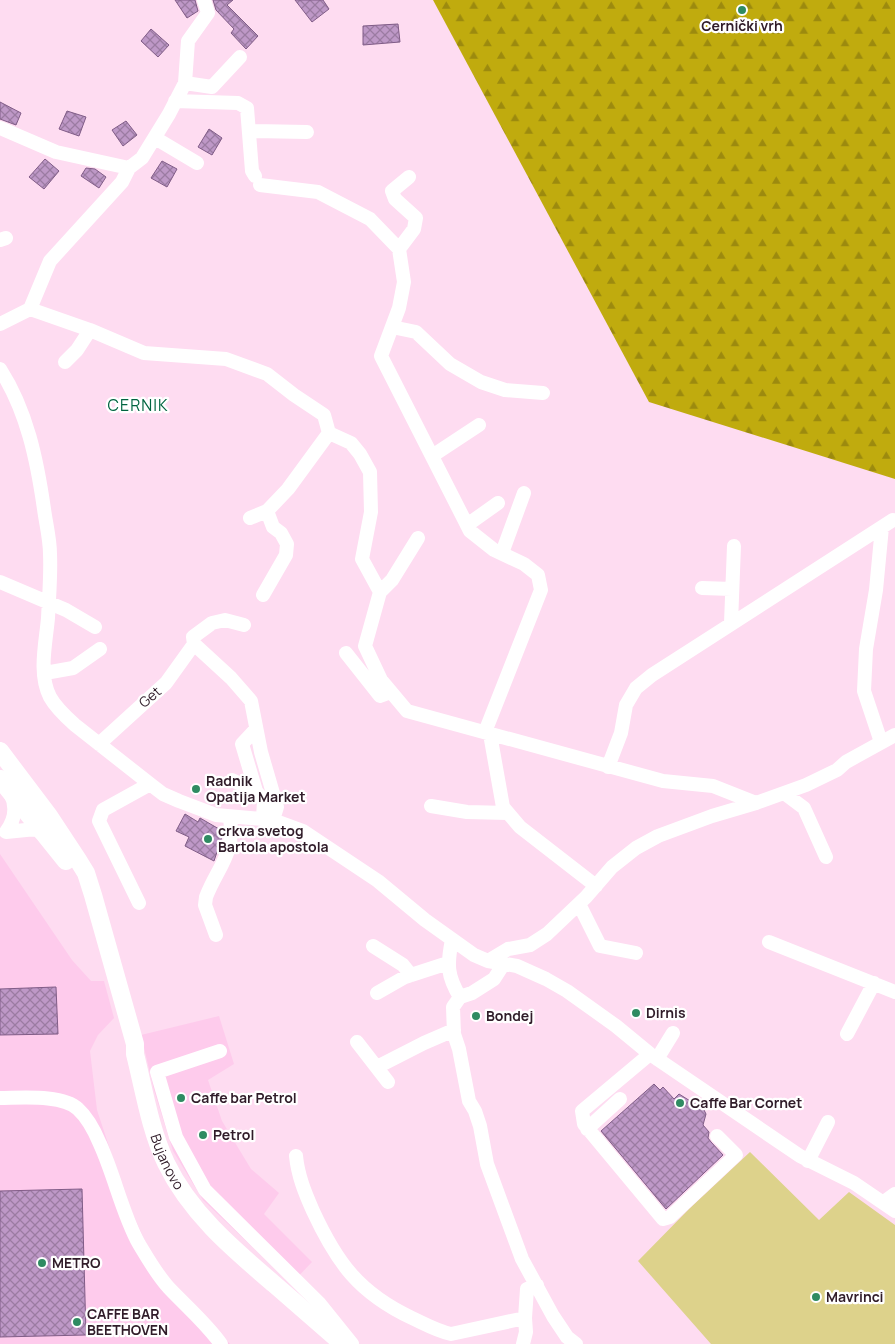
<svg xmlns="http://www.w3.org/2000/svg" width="895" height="1344" viewBox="0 0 895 1344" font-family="Manrope,sans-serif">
  <defs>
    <pattern id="forest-firs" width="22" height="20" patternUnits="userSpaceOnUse" patternTransform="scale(1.25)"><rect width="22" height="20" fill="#c0ab0e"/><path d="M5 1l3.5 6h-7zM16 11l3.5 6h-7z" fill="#9c8a0e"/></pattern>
    <pattern id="building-cross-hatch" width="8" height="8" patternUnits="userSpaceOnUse" patternTransform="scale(1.25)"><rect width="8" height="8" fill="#be98c7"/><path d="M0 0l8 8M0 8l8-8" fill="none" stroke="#9b7ba2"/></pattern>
  </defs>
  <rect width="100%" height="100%" fill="#fedcf1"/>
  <path fill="#fecbec" d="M 0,854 L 72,960 L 91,981 L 104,981 L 114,1018 L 98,1035 L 90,1051 L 97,1110 L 126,1198 L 154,1262 L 230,1344 L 0,1344 Z
    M 219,1016 L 234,1064 L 208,1080 L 222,1121 L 251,1169 L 279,1193 L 264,1214 L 312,1262 L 291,1284 L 203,1200 L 173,1151 L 154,1090 L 141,1035 Z"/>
  <path fill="url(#forest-firs)" d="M 433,0 L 895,0 L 895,479 L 649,402 Z"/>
  <path fill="#ddd28b" d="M 750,1152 L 819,1220 L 849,1192 L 895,1225 L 895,1344 L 711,1344 L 638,1261 L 689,1209 Z"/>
  <path fill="url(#building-cross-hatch)" stroke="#805c87" d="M 175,0 L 195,0 L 198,11 L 187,18 Z
    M 213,0 L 233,0 L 227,5 L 258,36 L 246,49 L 231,33 L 234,29 L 216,10 Z
    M 295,0 L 323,0 L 329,9 L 312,22 Z
    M 398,24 L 400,42 L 363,45 L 363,26 Z
    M 151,29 L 169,45 L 158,57 L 141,41 Z
    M 0,102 L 21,113 L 16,125 L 0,119 Z
    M 67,111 L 86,117 L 79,136 L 59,129 Z
    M 126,121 L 137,135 L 123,146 L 112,130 Z
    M 209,129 L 222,138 L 212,155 L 198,147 Z
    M 45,159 L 59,171 L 44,189 L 29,177 Z
    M 162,161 L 177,169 L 167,187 L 151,178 Z
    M 86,168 L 95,169 L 106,177 L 99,188 L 81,176 Z
    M 185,814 L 198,822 L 200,818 L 219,829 L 216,833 L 222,836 L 221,840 L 214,861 L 185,846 L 189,837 L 176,831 Z
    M 56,987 L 58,1034 L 0,1035 L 0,989 Z
    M 654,1084 L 660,1090 L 663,1087 L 674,1099 L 679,1094 L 695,1104 L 703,1108 L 706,1114 L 703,1125 L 709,1132 L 708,1138 L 711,1142 L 723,1155 L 666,1209 L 601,1131 Z
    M 82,1189 L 86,1335 L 0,1337 L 0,1191 Z"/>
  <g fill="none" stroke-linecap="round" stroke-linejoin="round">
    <path stroke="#fff" stroke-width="14" d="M 185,83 L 212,87 L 240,57
      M 175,101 L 238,103 L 247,108 L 252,171 L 255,176
      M 0,128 L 56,152 L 129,168 L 142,158 L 169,114 L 185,83 L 188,41 L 208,13 L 204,0
      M 249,131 L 307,132
      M 155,138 L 197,163
      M 260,185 L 318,192 L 370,219 L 399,249 L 404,282 L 399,308 L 381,356 L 470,531 L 494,550 L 524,564 L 538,575 L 541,590 L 485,732
      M 0,240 L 6,238
      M 399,249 L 414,229 L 416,218 L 395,199 L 392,191 L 409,177
      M 30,309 L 90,330 L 144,353 L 226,359 L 267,374 L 294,395 L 324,415 L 329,433 L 288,489 L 267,511 L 250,518
      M 0,324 L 30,309 L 50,261 L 122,182 L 129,168
      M 392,327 L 416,332 L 450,364 L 481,382 L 505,390 L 543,393
      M 65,362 L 77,350 L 90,330
      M 0,369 C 27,411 37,460 44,509 C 46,524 50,539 50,554 C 51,575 49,597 48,618 C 46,642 38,674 50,697 C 56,708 66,717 75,725 L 150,784 L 163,794 L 179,801 L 216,815 L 273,820 L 303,831 L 378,881 L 425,920 L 474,955 L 488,961 L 517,966 L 546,979 L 567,991 L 616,1026 L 650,1054 L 800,1156 L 854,1183 L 895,1211
      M 329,433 L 351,443 L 360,454 L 370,472 L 371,512 L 362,559 L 380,592 L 365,646 L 381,680 L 407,711 L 663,781 L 713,786 L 756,803
      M 432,456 L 479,425
      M 467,525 L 498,503
      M 502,553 L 524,493
      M 0,582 L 66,610 L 95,627
      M 702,588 L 732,589
      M 380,592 L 392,580 L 418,538
      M 263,595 L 286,555 L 287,544 L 281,533 L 273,527 L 267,511
      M 731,623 L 734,546
      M 194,644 L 231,678 L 251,701 L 261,752 L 277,807 L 273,820
      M 194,644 L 193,637 L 212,623 L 225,620 L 244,625
      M 346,653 L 380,696 L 391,692
      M 45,673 L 73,668 L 100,649
      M 256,729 L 242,744 L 256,791 L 264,801 L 263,818
      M 490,734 L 503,807 L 520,827 L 596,886
      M 881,742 L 864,691 L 866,649 L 876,590 L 882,527
      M 99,744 L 166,683 L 194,644
      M 608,767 L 621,733 L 626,705 L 636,688 L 652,675 L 893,520
      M 232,780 L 256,791
      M 10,793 C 17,806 15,820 6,832 L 36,829 L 45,836
      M 784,793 L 804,808 L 826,857
      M 431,806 L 467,812 L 508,813
      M 139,903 L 99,821 L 103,810 L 150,784
      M 579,904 L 600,946 L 636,953
      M 216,935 L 205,905 L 206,897 C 218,866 235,855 230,818
      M 452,940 C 447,964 447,976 460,997
      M 769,942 L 895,992
      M 373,946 L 403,965 L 411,975
      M 488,961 L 508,949 L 530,945 L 547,934 L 586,897 L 612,867 L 636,848 L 658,836 L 712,816 L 756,803 L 806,785 L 837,770 L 846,762 L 895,735
      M 503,965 L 494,979 L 472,993 L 460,997 L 453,1007 L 454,1034 L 459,1049 L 469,1101 L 475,1111 L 480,1126 L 487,1164 L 522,1259 L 553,1316 L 567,1337 L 576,1344
      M 377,993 L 405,977 L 448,963
      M 847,1034 L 874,983
      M 357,1042 L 388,1082
      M 220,1051 L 157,1072 L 176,1137 L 205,1190 L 319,1303 L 352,1344
      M 650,1054 L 582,1111 L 584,1124 L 663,1219 L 670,1217 L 736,1155 L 717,1136
      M 657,1059 L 673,1033
      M 377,1067 L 424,1043 L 454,1030
      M 0,1098 C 20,1098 63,1094 78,1109 C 88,1118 95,1132 100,1144 C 115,1177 122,1213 139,1244 C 148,1259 157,1275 169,1288 C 187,1307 206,1323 221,1344
      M 587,1129 L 620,1099
      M 296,1156 C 298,1176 305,1193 313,1211 C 337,1263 359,1293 412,1318 C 425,1324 437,1331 451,1334 L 525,1318
      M 808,1161 L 828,1122
      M 884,1202 L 895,1194
      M 523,1344 L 526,1332 L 525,1318 L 527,1289 L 537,1285"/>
    <g stroke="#fff" stroke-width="18">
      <path id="s1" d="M 0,751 L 49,816 L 78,860 L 86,873 L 93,895 L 135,1044 L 135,1054 C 144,1090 150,1129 166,1163 C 190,1213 233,1249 274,1284 C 297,1304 320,1324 343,1344"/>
      <path d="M 0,779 L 66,861"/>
    </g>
    <path stroke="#fff" stroke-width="20" d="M 0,780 L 3,783"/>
  </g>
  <g fill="#2f8b62" stroke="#fff" stroke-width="2">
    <circle cx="742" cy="10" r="5"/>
    <circle cx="196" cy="789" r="5"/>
    <circle cx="208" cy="839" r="5"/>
    <circle cx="636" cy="1013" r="5"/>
    <circle cx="476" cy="1016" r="5"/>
    <circle cx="181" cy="1098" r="5"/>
    <circle cx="680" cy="1103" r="5"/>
    <circle cx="203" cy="1135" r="5"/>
    <circle cx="42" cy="1263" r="5"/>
    <circle cx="816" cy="1297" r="5"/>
    <circle cx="77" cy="1322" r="5"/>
  </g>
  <g text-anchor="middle" stroke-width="4.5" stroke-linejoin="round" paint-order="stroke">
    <g font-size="14" font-weight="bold" fill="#301c29" stroke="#fff" text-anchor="start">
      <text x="742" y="31" text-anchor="middle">Cernički vrh</text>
      <text x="206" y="786">Radnik<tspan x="206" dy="16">Opatija Market</tspan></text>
      <text x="218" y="836">crkva svetog<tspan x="218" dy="16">Bartola apostola</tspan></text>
      <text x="646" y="1018">Dirnis</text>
      <text x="486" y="1021">Bondej</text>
      <text x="191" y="1103">Caffe bar Petrol</text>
      <text x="690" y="1108">Caffe Bar Cornet</text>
      <text x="213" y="1140">Petrol</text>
      <text x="52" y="1268">METRO</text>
      <text x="826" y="1302">Mavrinci</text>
      <text x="87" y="1319">CAFFE BAR<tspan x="87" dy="16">BEETHOVEN</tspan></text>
    </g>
    <g font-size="14" fill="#301c29" stroke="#fff">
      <text transform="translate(150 697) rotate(-41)" y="5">Get</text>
      <text dy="5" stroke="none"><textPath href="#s1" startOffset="450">Bujanovo</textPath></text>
    </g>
    <g font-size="16" letter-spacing="1" fill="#006440" stroke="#fff">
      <text x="138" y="411">CERNIK</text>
    </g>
  </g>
</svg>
